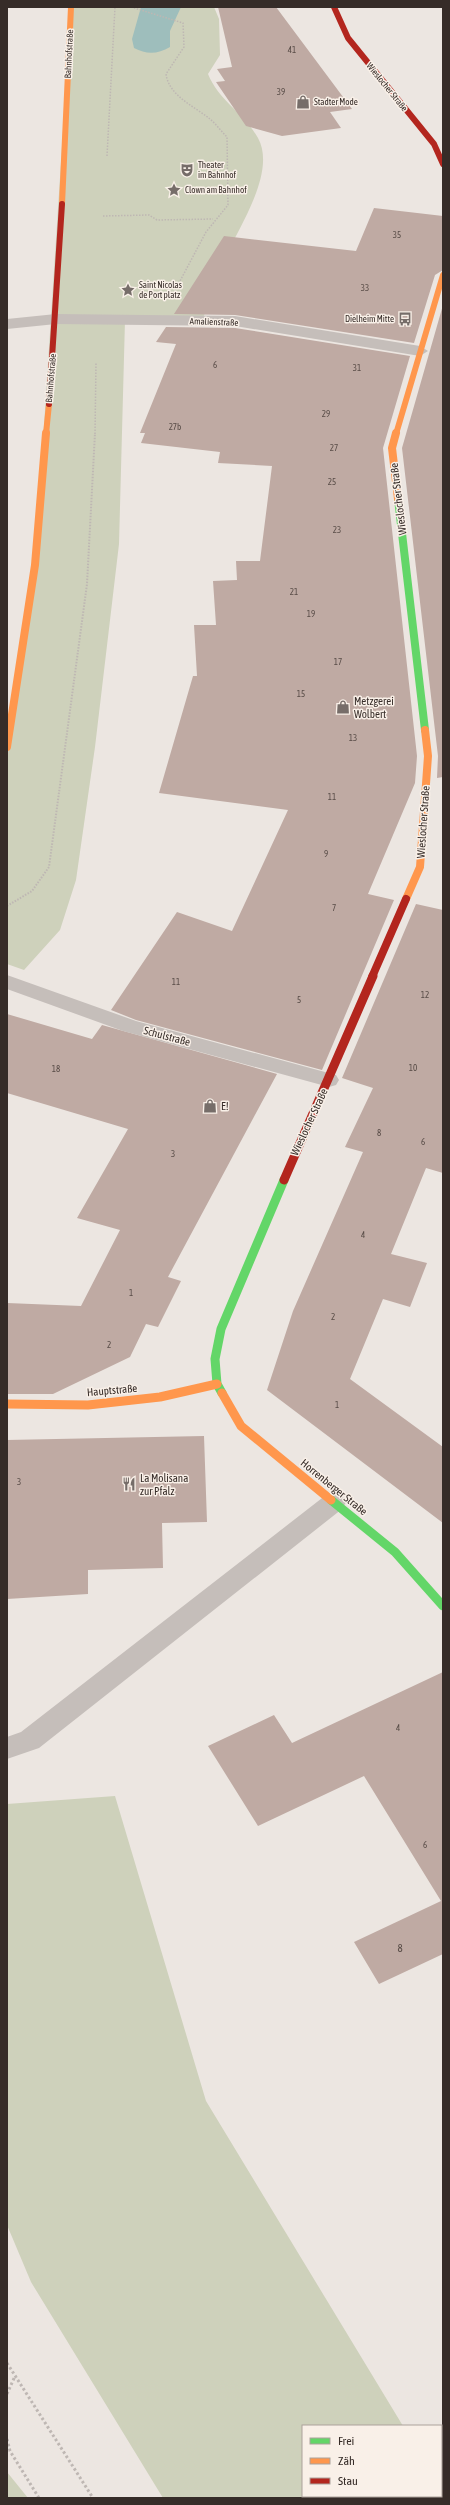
<svg xmlns="http://www.w3.org/2000/svg" width="450" height="2505" viewBox="0 0 450 2505" font-family="'Asap Condensed',sans-serif">
  <rect width="100%" height="100%" fill="#ece6e1"/>
  <path fill="#ced1bb" d="M 71,7 L 214,7 L 219,19 L 220,55 L 208,74 C 219,101 244,113 258,138 C 275,169 245,217 232,244 C 221,269 212,295 202,321 L 125,320 L 119,544 L 95,747 L 76,880 L 60,930 L 24,970 L 7,964 L 7,747 L 35,565 Z
    M 115,1796 L 206,2101 L 403,2426 L 303,2426 L 303,2496 L 441,2496 L 441,2488 L 443,2498 L 163,2498 L 31,2282 L 7,2225 L 7,1804 Z
    M 7,2472 L 28,2498 L 7,2498 Z"/>
  <path fill="#9ebebc" d="M 141,7 L 181,7 L 170,31 L 170,47 C 158,54 147,55 134,48 L 132,39 Z"/>
  <path fill="#bfaaa3" d="M 218,7 L 276,7 L 352,109 L 330,112 L 341,128 L 282,136 L 246,126 L 216,82 L 225,81 L 217,69 L 232,67 Z
    M 374,208 L 443,216 L 443,270 L 435,275 L 414,343 L 235,315 L 174,314 L 224,236 L 356,251 Z
    M 443,305 L 443,777 L 437,778 L 438,756 L 402,448 Z
    M 166,327 L 235,328 L 410,356 L 383,448 L 417,756 L 415,783 L 368,894 L 394,900 L 322,1070 L 136,1020 L 111,1010 L 177,912 L 232,931 L 288,810 L 159,793 L 193,676 L 197,676 L 194,625 L 216,625 L 213,581 L 237,580 L 236,561 L 260,561 L 272,466 L 218,463 L 220,452 L 141,443 L 145,433 L 140,433 L 176,344 L 156,342 Z
    M 416,904 L 443,910 L 443,1173 L 426,1168 L 391,1254 L 427,1263 L 410,1307 L 383,1299 L 350,1379 L 443,1447 L 443,1523 L 267,1390 L 293,1311 L 363,1152 L 345,1147 L 373,1088 L 342,1078 Z
    M 7,1014 L 92,1039 L 102,1025 L 277,1074 L 168,1277 L 181,1281 L 158,1327 L 146,1324 L 130,1357 L 53,1394 L 7,1394 L 7,1303 L 81,1306 L 120,1230 L 77,1218 L 128,1129 L 7,1093 Z
    M 204,1436 L 207,1522 L 162,1523 L 163,1568 L 88,1570 L 88,1594 L 7,1599 L 7,1440 Z
    M 443,1672 L 443,1954 L 379,1984 L 354,1942 L 441,1901 L 364,1776 L 258,1826 L 208,1746 L 274,1715 L 292,1743 Z"/>
  <g fill="none" stroke-linecap="round" stroke-linejoin="round">
    <path stroke="#beb7b3" stroke-width="1.5" stroke-dasharray="1.5 1.5" stroke-linecap="butt" d="M 131,7 L 183,23 L 184,47 L 166,74 C 169,96 194,106 210,119 C 216,124 221,131 227,137 L 228,205 L 206,232 L 180,281
      M 107,156 L 115,7
      M 103,216 L 149,215 L 157,220 L 213,219
      M 95,434 L 96,363"/>
    <path stroke="#beb7b3" stroke-width="2" stroke-dasharray="1.5 1.5" stroke-linecap="butt" d="M 7,906 L 32,891 L 49,867 L 87,584 L 95,433"/>
    <path stroke="#beb7b3" stroke-width="3" stroke-dasharray="2.5 2.5" stroke-linecap="butt" d="M 7,2363 L 93,2498
      M 7,2394 L 15,2376
      M 7,2439 L 10,2451 L 39,2498"/>
    <path fill="#c5beba" fill-rule="evenodd" d="M 56,314 L 235,316 L 420,346 L 428,351 L 420,356 L 235,326 L 56,324 L 7,329 L 7,319 Z
      M 7,975 L 136,1021 L 336,1075 L 339,1080 L 336,1085 L 329,1087 L 123,1031 L 7,989 Z
      M 334,1492 L 342,1495 L 346,1502 L 342,1509 L 39,1748 L 7,1759 L 7,1737 L 21,1732 L 326,1495 Z"/>
    <path stroke="#63d668" stroke-width="8" d="M 398,499 L 425,730"/>
    <path stroke="#63d668" stroke-width="9" d="M 222,1393 L 217,1384 L 215,1359 L 221,1329 L 284,1180
      M 331,1500 L 395,1552 L 443,1606"/>
    <path stroke="#ff974d" stroke-width="6" d="M 62,204 L 71,7
      M 46,434 L 49,404
      M 396,434 L 443,275"/>
    <path stroke="#ff974d" stroke-width="8" d="M 396,433 L 392,448 L 398,499
      M 7,747 L 35,565 L 46,433
      M 406,899 L 420,867 L 428,756 L 425,730"/>
    <path stroke="#ff974d" stroke-width="9" d="M 222,1393 L 241,1426 L 331,1500
      M 7,1404 L 88,1405 L 160,1397 L 217,1384"/>
    <path stroke="#b3261e" stroke-width="6" d="M 334,7 L 348,38 L 434,144 L 443,164
      M 49,404 L 62,204"/>
    <path stroke="#b3261e" stroke-width="8" d="M 372,977 L 406,899"/>
    <path stroke="#b3261e" stroke-width="9" d="M 284,1180 L 373,976"/>
  </g>
  <defs>
    <g id="shop-bare" transform="scale(1.08)"><path d="M-5-2.5h2.3a2.7 3.5 0 0 1 5.4 0H5L5.5 6h-11ZM-1.5-2.5h3a1.5 2.3 0 0 0-3 0Z" fill="#766d69" stroke="#f9f0e8" stroke-width="2.5" paint-order="stroke"/></g>
    <g id="theatre-bare" transform="scale(1.08)"><path d="M-5-5.5Q0-4 5-5.5V0Q5 5 0 6Q-5 5-5 0ZM-3.3-2.5H-1v1.5H-3.3ZM1-2.5H3.3v1.5H1ZM-2.8 1Q0 5.5 2.8 1Z" fill="#766d69" stroke="#f9f0e8" stroke-width="2.5" paint-order="stroke"/></g>
    <g id="sight-bare" transform="scale(1.08)"><path d="M0-6L1.8-2.2L6-1.7L2.9 1.2L3.7 5.4L0 3.3L-3.7 5.4L-2.9 1.2L-6-1.7L-1.8-2.2Z" fill="#766d69" stroke="#f9f0e8" stroke-width="2.5" paint-order="stroke"/></g>
    <g id="bus-bare" transform="scale(1.08)"><path d="M-5-6H5V4H4V6H2V4H-2V6H-4V4H-5ZM-3.5-4V0h7V-4ZM-3.5 1.2v1.5H-2V1.2ZM2 1.2v1.5H3.5V1.2Z" fill="#766d69" stroke="#f9f0e8" stroke-width="2.5" paint-order="stroke"/></g>
    <g id="restaurant-bare" transform="scale(1.08)"><path d="M-5-6h1v4h1v-4h1v4h1v-4h1v5L-1.5 .5V6h-2V.5L-5-1ZM5-6V6H3V1.5H1.5Q1.5-4 5-6Z" fill="#766d69" stroke="#f9f0e8" stroke-width="2.5" paint-order="stroke"/></g>
  </defs>
  <g fill-rule="evenodd">
    <use href="#shop-bare" x="303" y="102"/>
    <use href="#theatre-bare" x="187" y="170"/>
    <use href="#sight-bare" x="174" y="190"/>
    <use href="#sight-bare" x="128" y="290"/>
    <use href="#bus-bare" x="405" y="319"/>
    <use href="#shop-bare" x="343" y="707"/>
    <use href="#shop-bare" x="210" y="1106"/>
    <use href="#restaurant-bare" x="129" y="1484"/>
  </g>
  <g text-anchor="middle" stroke-width="3" stroke-linejoin="round" paint-order="stroke">
    <g font-size="9" fill="#584c47">
      <text x="292" y="53">41</text>
      <text x="281" y="95">39</text>
      <text x="397" y="238">35</text>
      <text x="365" y="291">33</text>
      <text x="215" y="368">6</text>
      <text x="357" y="371">31</text>
      <text x="326" y="417">29</text>
      <text x="175" y="430">27b</text>
      <text x="334" y="451">27</text>
      <text x="332" y="485">25</text>
      <text x="337" y="533">23</text>
      <text x="294" y="595">21</text>
      <text x="311" y="617">19</text>
      <text x="338" y="665">17</text>
      <text x="301" y="697">15</text>
      <text x="353" y="741">13</text>
      <text x="332" y="800">11</text>
      <text x="326" y="857">9</text>
      <text x="334" y="911">7</text>
      <text x="176" y="985">11</text>
      <text x="425" y="998">12</text>
      <text x="299" y="1003">5</text>
      <text x="413" y="1071">10</text>
      <text x="56" y="1072">18</text>
      <text x="379" y="1136">8</text>
      <text x="423" y="1145">6</text>
      <text x="173" y="1157">3</text>
      <text x="363" y="1238">4</text>
      <text x="131" y="1296">1</text>
      <text x="333" y="1320">2</text>
      <text x="109" y="1348">2</text>
      <text x="337" y="1408">1</text>
      <text x="19" y="1485">3</text>
      <text x="398" y="1731">4</text>
      <text x="425" y="1848">6</text>
    </g>
    <g font-size="9" fill="#362c28" stroke="#f9f0e8">
      <text transform="translate(69 54) rotate(-87)" y="3">Bahnhofstraße</text>
      <text transform="translate(387 87) rotate(51)" y="3">Wieslocher Straße</text>
      <text transform="translate(214 322) rotate(2)" y="3">Amalienstraße</text>
      <text transform="translate(51 378) rotate(-85)" y="3">Bahnhofstraße</text>
    </g>
    <g font-size="9" fill="#362c28" stroke="#f9f0e8" text-anchor="start">
      <text x="314" y="105">Stadter Mode</text>
      <text x="198" y="168">Theater<tspan x="198" dy="10">im Bahnhof</tspan></text>
      <text x="185" y="193">Clown am Bahnhof</text>
      <text x="139" y="288">Saint Nicolas<tspan x="139" dy="10">de Port platz</tspan></text>
      <text x="394" y="322" text-anchor="end">Dielheim Mitte</text>
    </g>
    <g font-size="11" fill="#362c28" stroke="#f9f0e8">
      <text transform="translate(398 499) rotate(-97)" y="4">Wieslocher Straße</text>
      <text transform="translate(423 822) rotate(-86)" y="4">Wieslocher Straße</text>
      <text transform="translate(167 1036) rotate(15)" y="4">Schulstraße</text>
      <text transform="translate(309 1122) rotate(-65)" y="4">Wieslocher Straße</text>
      <text transform="translate(112 1390) rotate(-5)" y="4">Hauptstraße</text>
      <text transform="translate(334 1487) rotate(39)" y="4">Horrenberger Straße</text>
    </g>
    <g font-size="11" fill="#362c28" stroke="#f9f0e8" text-anchor="start">
      <text x="354" y="705">Metzgerei<tspan x="354" dy="13">Wolbert</tspan></text>
      <text x="221" y="1110">E!</text>
      <text x="140" y="1482">La Molisana<tspan x="140" dy="13">zur Pfalz</tspan></text>
    </g>
    <g font-size="11" fill="#584c47">
      <text x="400" y="1952">8</text>
    </g>
  </g>
  <rect width="450" height="2505" fill="none" stroke="#362c28" stroke-width="16"/>
  <rect x="302" y="2425" width="140" height="72" fill="#f9f0e8" stroke="#aba29b"/>
  <rect x="310" y="2438" width="20" height="6" fill="#63d668" stroke="#aba29b"/>
  <text x="338" y="2445" font-size="12" fill="#362c28">Frei</text>
  <rect x="310" y="2458" width="20" height="6" fill="#ff974d" stroke="#aba29b"/>
  <text x="338" y="2465" font-size="12" fill="#362c28">Zäh</text>
  <rect x="310" y="2478" width="20" height="6" fill="#b3261e" stroke="#aba29b"/>
  <text x="338" y="2485" font-size="12" fill="#362c28">Stau</text>
</svg>
